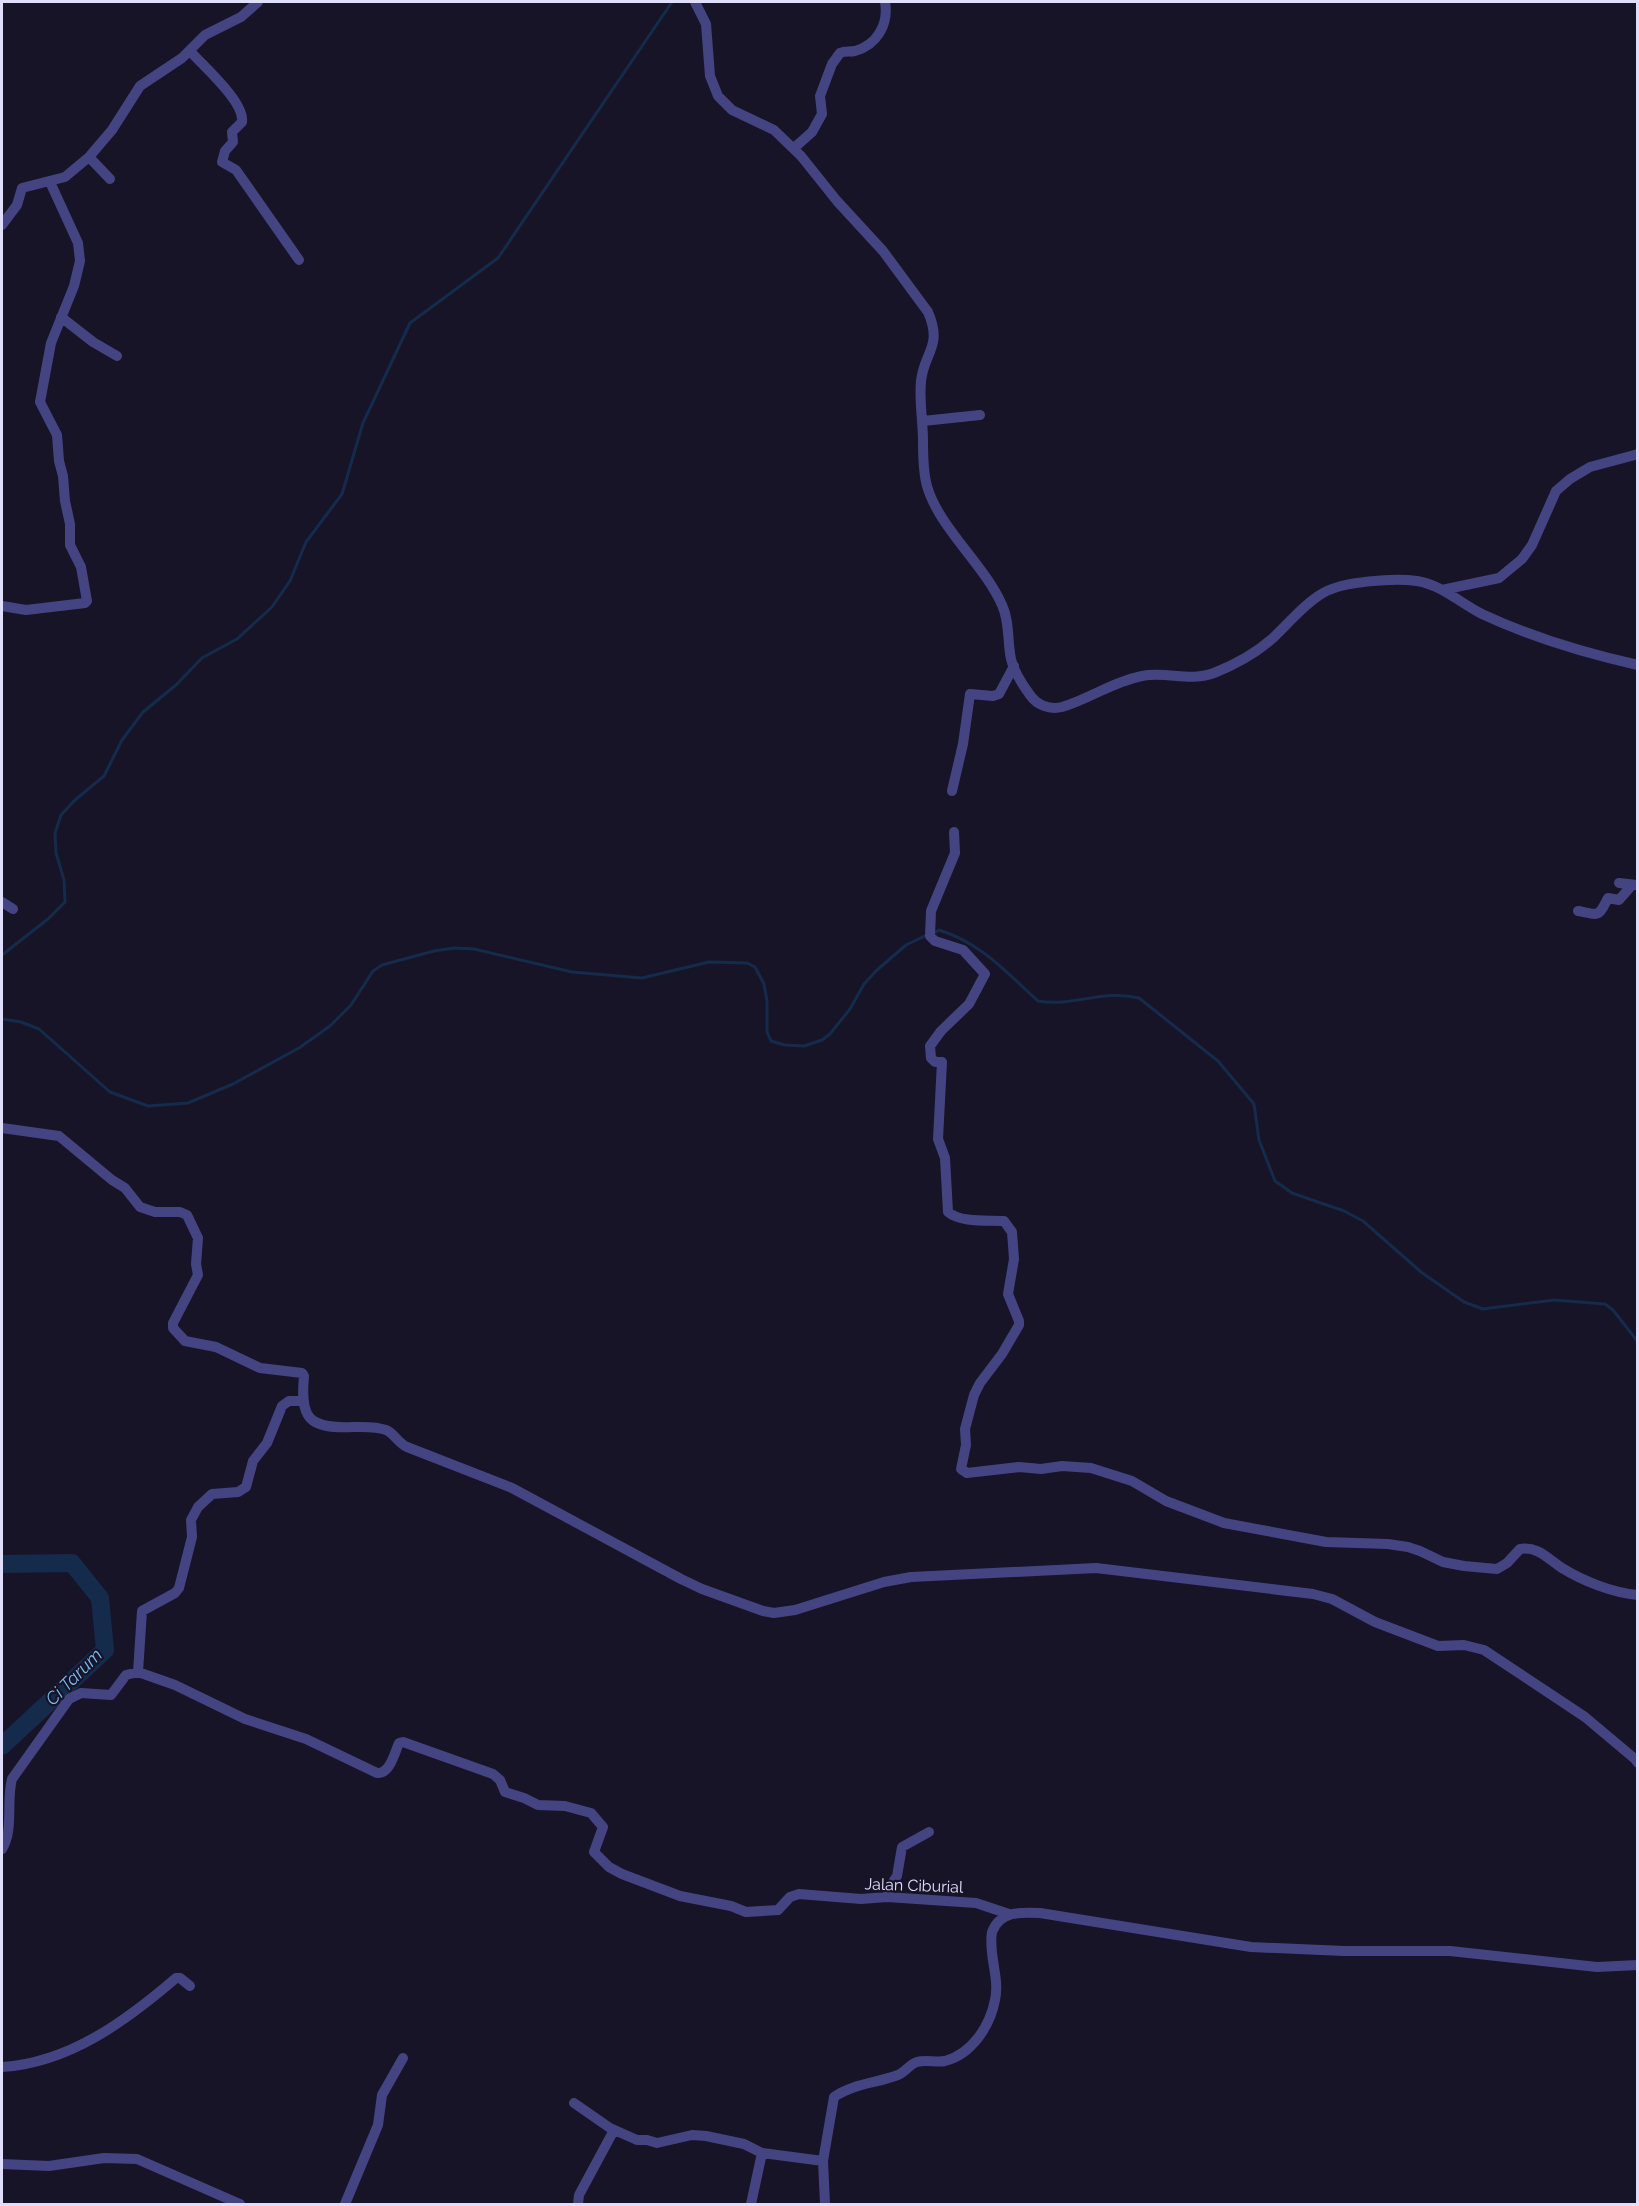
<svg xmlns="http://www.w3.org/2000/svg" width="1639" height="2206" viewBox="0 0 1639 2206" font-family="Raleway,sans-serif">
  <rect width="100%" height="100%" fill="#171428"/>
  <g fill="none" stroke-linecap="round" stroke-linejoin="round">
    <path stroke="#152b4b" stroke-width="3" d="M 934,933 L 939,930 C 981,943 1006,972 1038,1001 C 1072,1007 1104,989 1139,998 L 1218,1061 L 1254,1104 L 1259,1140 L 1275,1181 L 1292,1193 L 1344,1211 L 1363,1221 L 1421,1272 L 1464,1302 L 1483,1309 L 1554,1300 L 1605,1304 L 1613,1310 L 1638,1342
      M 2,955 L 48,919 L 65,902 L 64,880 L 56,853 L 55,833 L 61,815 L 75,800 L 104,776 L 122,740 L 143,712 L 176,685 L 202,658 L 237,639 L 272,607 L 290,581 L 306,542 L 342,494 L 363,423 L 410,323 L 498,258 L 672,2
      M 2,1019 L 21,1022 L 39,1029 L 110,1092 L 148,1106 L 188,1103 L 233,1084 L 299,1048 L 330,1026 L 351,1005 L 373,971 L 382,965 L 434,951 L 454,948 L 474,949 L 572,972 L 642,978 L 709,962 L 747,963 L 755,967 L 764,984 L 767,1001 L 767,1032 L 771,1041 L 785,1045 L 804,1046 L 822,1040 L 830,1034 L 850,1009 L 864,984 L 877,970 L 906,945 L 927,935"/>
    <path stroke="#152b4b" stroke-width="18" d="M 2,1564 L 72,1563 L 100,1598 L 105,1650 L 2,1746"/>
    <path stroke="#454482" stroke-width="10" d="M 695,2 L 706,24 L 710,76 L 718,96 L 732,110 L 774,130 L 801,156 L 837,201 L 883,251 L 928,312 C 943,347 924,352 921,381 C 919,401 923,421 923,441 C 923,455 923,472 927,486 C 939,528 984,564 1002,605 C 1010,622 1007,640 1011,659 C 1014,672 1022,684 1030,695 C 1037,705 1049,710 1062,707 C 1089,699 1112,682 1142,676 C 1165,671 1191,682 1214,673 C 1234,665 1256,653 1273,638 C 1289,623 1304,604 1323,593 C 1343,581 1395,578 1417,581 C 1442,585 1460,603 1482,614 C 1531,637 1584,653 1638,665
      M 190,51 C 203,66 245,102 242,122 L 232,132 L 233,142 L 225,151 L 222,162 L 236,170 L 299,260
      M 794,148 L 812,132 L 822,114 L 820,96 L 832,64 L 840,53 C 845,51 849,52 855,51 C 877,45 889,24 885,2
      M 89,157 L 112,130 L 140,86 L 182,58 L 205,35 L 241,17 L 258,2
      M 2,225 L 17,205 L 22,188 L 65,177 L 89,157 L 110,179
      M 61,317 L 93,342 L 117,356
      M 923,421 L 980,415
      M 1442,590 L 1499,578 L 1522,559 L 1532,545 L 1556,491 L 1570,479 L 1590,467 L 1638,454
      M 2,606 L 26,610 L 85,603 L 87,601 L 81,567 L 70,545 L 70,524 L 65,501 L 63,476 L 59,461 L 57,435 L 40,402 L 51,343 L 74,286 L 80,261 L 78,243 L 50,182
      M 952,791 L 963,744 L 970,694 L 993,696 L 999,694 L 1014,666
      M 954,832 L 955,853 L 931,911 L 930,936 L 935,941 L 963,950 L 985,974 L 969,1004 L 941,1031 L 930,1046 L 931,1058 L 935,1062 L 942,1062 L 938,1139 L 945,1158 L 948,1212 C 961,1223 987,1220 1004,1221 L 1012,1232 L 1014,1259 L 1008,1294 L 1019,1321 L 1019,1325 L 1002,1354 L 980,1383 L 974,1395 L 965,1429 L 966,1445 L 961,1469 L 967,1473 L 1019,1467 L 1041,1469 L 1062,1466 L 1091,1468 L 1132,1481 L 1166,1501 L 1224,1523 L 1326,1542 L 1388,1544 L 1408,1547 L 1420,1551 L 1443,1562 L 1464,1566 L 1497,1569 L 1507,1563 L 1520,1549 C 1538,1546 1548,1559 1562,1568 C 1583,1581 1613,1593 1638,1595
      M 1619,883 L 1637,885
      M 2,902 L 13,909
      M 1578,911 C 1599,915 1598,918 1608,898 L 1619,900 L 1632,885
      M 2,1128 L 59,1136 L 112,1180 L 125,1188 L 140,1207 L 155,1212 L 180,1212 L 187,1215 L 198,1238 L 196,1264 L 198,1275 L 173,1323 L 173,1328 L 185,1341 L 216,1347 L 260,1368 L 302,1373 L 304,1376 C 300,1418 308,1429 353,1427 C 364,1427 375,1426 386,1430 C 394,1433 398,1443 407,1447 L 512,1488 L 681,1579 L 702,1589 L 763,1611 L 774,1613 L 795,1610 L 884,1582 L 911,1577 L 1096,1568 L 1313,1594 L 1332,1599 L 1375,1622 L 1438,1646 L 1464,1645 L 1484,1650 L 1585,1717 L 1635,1759 L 1638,1763
      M 138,1672 L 142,1611 L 175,1593 L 179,1588 L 192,1537 L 191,1520 L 198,1507 L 212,1494 L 238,1492 L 246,1487 L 253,1461 L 267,1443 L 282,1406 L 289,1401 L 302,1401
      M 2,1849 C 14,1830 6,1801 12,1779 L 69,1699 L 81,1693 L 111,1695 L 126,1675 L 138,1672 L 175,1685 L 245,1719 L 306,1739 L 377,1773 C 390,1774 394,1754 399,1743 L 403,1742 L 493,1774 L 500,1780 L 505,1792 L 524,1798 L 538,1805 L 565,1806 L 591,1813 L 603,1827 L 594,1852 L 609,1867 L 622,1874 L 680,1896 L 731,1906 L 746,1912 L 778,1910 L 790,1897 L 799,1894 L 861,1899 L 887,1897 L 976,1903 L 1009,1914
      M 887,1897 L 889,1888 L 897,1876 L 902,1847 L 929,1832
      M 2,2067 C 69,2063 126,2021 176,1978 L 180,1978 L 190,1986
      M 574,2103 L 610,2128 L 637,2140 L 647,2140 L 657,2143 L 692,2135 L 706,2136 L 744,2144 L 762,2153 L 823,2161
      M 2,2164 L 49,2166 L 104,2158 L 137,2159 L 240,2204
      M 345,2204 L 378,2125 L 382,2095 L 403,2058
      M 578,2204 L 579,2195 L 614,2130
      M 751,2204 L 762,2153
      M 825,2204 L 823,2161 L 834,2097 C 852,2084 877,2083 898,2075 C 905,2072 910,2064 917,2062 C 926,2059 936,2063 945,2061 C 972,2054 990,2026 995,2000 C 1000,1977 988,1955 992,1932 C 1000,1911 1020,1912 1040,1913 L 1251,1947 L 1344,1951 L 1450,1951 L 1597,1967 L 1638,1965"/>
  </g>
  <g text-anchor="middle" stroke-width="4.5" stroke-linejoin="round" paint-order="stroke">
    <g font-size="16" fill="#e1defb" stroke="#171428">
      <text transform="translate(914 1885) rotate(2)" y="6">Jalan Ciburial</text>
    </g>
    <g font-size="18" font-style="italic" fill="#78bbf0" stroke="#171428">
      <text transform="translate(74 1677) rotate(-45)" y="6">Ci Tarum</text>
    </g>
  </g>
  <rect width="1639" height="2206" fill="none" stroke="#e1defb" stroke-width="6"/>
</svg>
